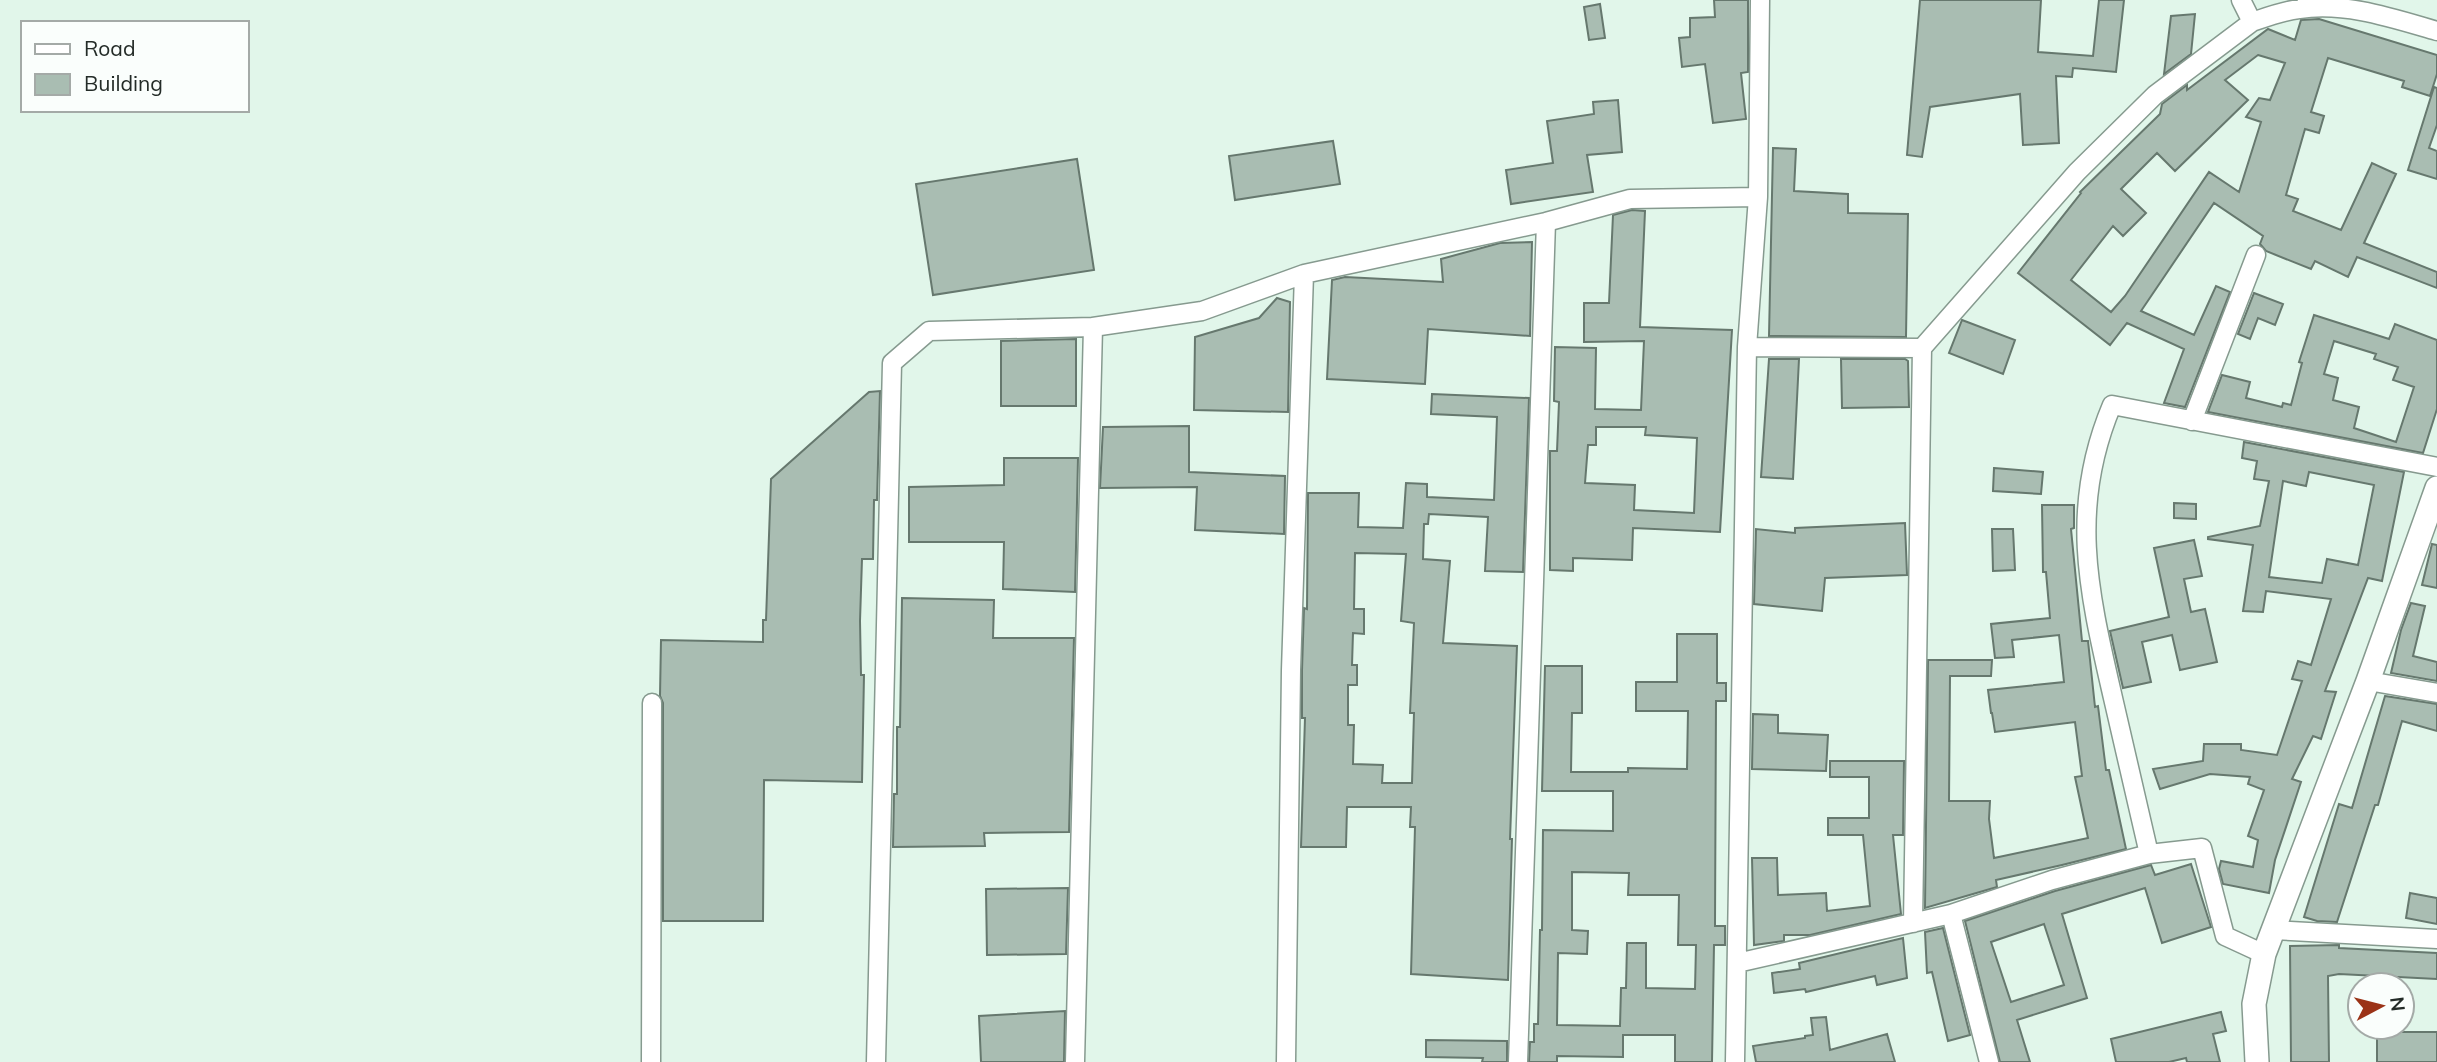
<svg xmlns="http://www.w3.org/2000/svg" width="2437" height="1062" viewBox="0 0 2437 1062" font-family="Mulish,sans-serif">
  <rect width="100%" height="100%" fill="#e1f6ea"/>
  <path fill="#a9bdb2" stroke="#66786e" stroke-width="2" fill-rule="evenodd" d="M 1714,0 L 1748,0 L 1748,72 L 1741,73 L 1746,119 L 1713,123 L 1705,64 L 1682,67 L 1679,38 L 1690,37 L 1690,18 L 1715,17 Z
    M 1920,0 L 2041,0 L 2038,52 L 2093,56 L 2099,0 L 2124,0 L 2116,72 L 2073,68 L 2072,77 L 2056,76 L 2059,143 L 2023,145 L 2020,94 L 1930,107 L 1922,157 L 1907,155 Z
    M 1600,4 L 1605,38 L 1589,40 L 1584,7 Z
    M 2195,14 L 2191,54 L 2164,74 L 2171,16 Z
    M 2319,19 L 2437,55 L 2437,74 L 2430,96 L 2402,87 L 2404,81 L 2328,58 L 2311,112 L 2324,116 L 2319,133 L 2305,129 L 2286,195 L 2298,199 L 2293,211 L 2341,230 L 2372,163 L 2396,174 L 2364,243 L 2437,272 L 2437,288 L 2357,257 L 2348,277 L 2315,261 L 2311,269 L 2266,251 L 2260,244 L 2263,236 L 2214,203 L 2141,311 L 2194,335 L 2216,286 L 2230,292 L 2185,407 L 2164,403 L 2184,349 L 2127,323 L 2110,345 L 2018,273 L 2081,193 L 2080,192 L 2160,114 L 2162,104 L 2187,85 L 2187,90 L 2268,29 L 2295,40 L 2301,20 ZM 2258,55 L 2285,63 L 2270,100 L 2259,98 L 2246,117 L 2261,122 L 2239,192 L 2209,172 L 2125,296 L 2111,312 L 2071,280 L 2113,226 L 2123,236 L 2146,213 L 2121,189 L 2157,153 L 2175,171 L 2248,100 L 2225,80 Z
    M 2434,87 L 2437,88 L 2437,125 L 2429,148 L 2437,151 L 2437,179 L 2408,170 Z
    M 1618,100 L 1622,152 L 1587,155 L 1593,192 L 1511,204 L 1506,170 L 1553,163 L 1547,121 L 1594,114 L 1593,102 Z
    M 1333,141 L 1340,184 L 1235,200 L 1229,156 Z
    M 1773,148 L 1796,149 L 1794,191 L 1848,194 L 1848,213 L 1908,214 L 1906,337 L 1769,336 Z
    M 1077,159 L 1094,270 L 933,295 L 916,184 Z
    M 1632,210 L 1645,211 L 1640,327 L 1732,330 L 1720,532 L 1633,528 L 1632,560 L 1573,558 L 1573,571 L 1550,570 L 1550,451 L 1557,451 L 1559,402 L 1554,401 L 1555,347 L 1596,348 L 1595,409 L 1641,410 L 1644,341 L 1584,342 L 1584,303 L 1609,303 L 1613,215 ZM 1596,427 L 1646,427 L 1645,435 L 1697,438 L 1694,513 L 1634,510 L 1635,485 L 1585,483 L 1588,445 L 1596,445 Z
    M 1532,242 L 1530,336 L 1428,329 L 1425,384 L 1327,379 L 1332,280 L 1345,277 L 1443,282 L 1441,259 L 1500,243 Z
    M 2254,293 L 2283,304 L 2275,325 L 2258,318 L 2250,339 L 2238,334 Z
    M 1277,298 L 1290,302 L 1288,412 L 1194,410 L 1195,337 L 1259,318 Z
    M 2314,315 L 2389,339 L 2395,324 L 2437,340 L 2437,409 L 2423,453 L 2208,412 L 2222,375 L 2250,382 L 2246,398 L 2282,407 L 2283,403 L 2291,405 L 2302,363 L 2299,362 ZM 2334,341 L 2376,354 L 2374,359 L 2398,367 L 2393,380 L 2414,387 L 2396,442 L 2354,428 L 2359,407 L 2333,400 L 2338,378 L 2324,374 Z
    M 1962,320 L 2015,340 L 2003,374 L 1949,353 Z
    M 1076,339 L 1076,406 L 1001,406 L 1001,341 Z
    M 1769,359 L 1799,359 L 1793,479 L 1761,477 Z
    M 1841,359 L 1905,359 L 1908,361 L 1909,407 L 1842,408 Z
    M 880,391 L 877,500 L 874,500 L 873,559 L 862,559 L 860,621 L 861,675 L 864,675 L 862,782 L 764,780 L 763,921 L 663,921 L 663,703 L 660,696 L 661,640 L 763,642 L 763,620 L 766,620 L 771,479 L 869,392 Z
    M 1432,394 L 1529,398 L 1523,572 L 1485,571 L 1488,517 L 1429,514 L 1428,524 L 1424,524 L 1423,559 L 1450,561 L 1443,643 L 1517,646 L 1510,839 L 1512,839 L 1508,980 L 1411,974 L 1415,827 L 1410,827 L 1411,807 L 1347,807 L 1346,847 L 1301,847 L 1305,718 L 1302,718 L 1302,670 L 1304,608 L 1307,609 L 1308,493 L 1359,493 L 1358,527 L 1403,528 L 1406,483 L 1427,484 L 1427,497 L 1494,500 L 1497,417 L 1431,414 ZM 1355,553 L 1406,554 L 1401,621 L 1414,623 L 1410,713 L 1414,713 L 1412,783 L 1382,783 L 1383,765 L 1353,764 L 1354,725 L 1348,725 L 1348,685 L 1357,685 L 1357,665 L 1352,665 L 1353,633 L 1364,634 L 1364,609 L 1354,609 Z
    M 1189,426 L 1189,472 L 1285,476 L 1284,534 L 1195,530 L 1197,487 L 1100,488 L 1103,427 Z
    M 2244,442 L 2404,472 L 2382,581 L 2368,578 L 2325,691 L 2336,692 L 2321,739 L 2313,736 L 2292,779 L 2301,782 L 2275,860 L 2269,893 L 2223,884 L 2219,869 L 2221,861 L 2253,867 L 2258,840 L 2248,836 L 2264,790 L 2248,784 L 2250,777 L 2210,774 L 2160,789 L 2153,769 L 2203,761 L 2204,744 L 2241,744 L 2241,750 L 2277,755 L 2302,681 L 2292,679 L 2298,661 L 2311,665 L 2331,599 L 2266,591 L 2263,612 L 2243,611 L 2253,545 L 2208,539 L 2208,537 L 2260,526 L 2269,481 L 2254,479 L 2257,461 L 2242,458 ZM 2309,472 L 2374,485 L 2358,565 L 2327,559 L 2322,583 L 2269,577 L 2283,481 L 2306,486 Z
    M 1004,458 L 1078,458 L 1075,592 L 1003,589 L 1004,542 L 909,542 L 909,487 L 1004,485 Z
    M 1994,468 L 2043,472 L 2041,494 L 1993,491 Z
    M 2174,503 L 2196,504 L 2196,519 L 2174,518 Z
    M 2042,505 L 2074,505 L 2074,528 L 2071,529 L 2082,641 L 2088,641 L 2095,707 L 2098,706 L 2106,770 L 2109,770 L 2126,849 L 2062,865 L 1996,880 L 1997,887 L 1925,908 L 1928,660 L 1992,660 L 1991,676 L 1950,676 L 1949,801 L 1990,801 L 1989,819 L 1994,858 L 2088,838 L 2075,777 L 2082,776 L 2075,722 L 1995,732 L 1992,713 L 1991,713 L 1988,690 L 2064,682 L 2059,635 L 2012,640 L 2014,657 L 1995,658 L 1991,624 L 2050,618 L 2046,572 L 2043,572 Z
    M 1905,523 L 1907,575 L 1825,578 L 1822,611 L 1754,604 L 1756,529 L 1795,533 L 1795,528 Z
    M 1992,529 L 2013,529 L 2015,570 L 1993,571 Z
    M 2194,540 L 2202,576 L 2184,579 L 2191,612 L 2205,609 L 2217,662 L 2180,670 L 2172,635 L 2142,642 L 2151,682 L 2123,688 L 2110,631 L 2169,617 L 2154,548 Z
    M 2432,544 L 2437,545 L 2437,588 L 2422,585 Z
    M 902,598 L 994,600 L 993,638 L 1074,638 L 1069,832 L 984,833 L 985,846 L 893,847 L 894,794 L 897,794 L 897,727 L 900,727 Z
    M 2411,603 L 2425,606 L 2413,656 L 2437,662 L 2437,681 L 2391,673 L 2401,630 Z
    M 1677,634 L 1717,634 L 1717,683 L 1726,683 L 1726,701 L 1716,701 L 1715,926 L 1725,926 L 1725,945 L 1714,945 L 1712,1062 L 1675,1062 L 1675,1035 L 1623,1035 L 1623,1057 L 1557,1056 L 1557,1062 L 1529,1062 L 1530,1042 L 1534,1042 L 1534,1024 L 1538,1024 L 1540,930 L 1542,930 L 1543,830 L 1613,831 L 1613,791 L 1542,791 L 1545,666 L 1582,666 L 1582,713 L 1572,713 L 1571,772 L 1628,772 L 1628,768 L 1687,769 L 1688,711 L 1636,711 L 1636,682 L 1677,682 ZM 1572,872 L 1629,873 L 1628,895 L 1679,895 L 1678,945 L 1696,945 L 1695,989 L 1646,988 L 1646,943 L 1627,943 L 1626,988 L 1621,988 L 1620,1026 L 1557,1025 L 1558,953 L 1587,954 L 1588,931 L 1572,930 Z
    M 2385,696 L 2437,704 L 2437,731 L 2402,721 L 2378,805 L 2375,805 L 2337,922 L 2317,921 L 2304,917 L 2339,804 L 2352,808 Z
    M 1753,714 L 1778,715 L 1778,733 L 1828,735 L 1826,771 L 1752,769 Z
    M 1830,761 L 1904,761 L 1903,835 L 1893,835 L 1901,914 L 1810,935 L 1784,935 L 1784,941 L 1754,945 L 1752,858 L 1777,858 L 1778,895 L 1826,893 L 1827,911 L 1870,906 L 1863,835 L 1828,835 L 1828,818 L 1869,818 L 1869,777 L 1830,777 Z
    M 2191,864 L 2211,927 L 2162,943 L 2145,888 L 2062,914 L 2087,998 L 2017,1020 L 2030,1062 L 2000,1062 L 1965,921 L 2055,891 L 2151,865 L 2155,875 ZM 2044,924 L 2064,985 L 2011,1002 L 1991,942 Z
    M 1068,888 L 1066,954 L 987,955 L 986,889 Z
    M 2410,893 L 2437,898 L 2437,924 L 2406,918 Z
    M 1943,928 L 1970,1035 L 1948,1041 L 1932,972 L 1927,973 L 1925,932 Z
    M 1903,938 L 1907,978 L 1877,985 L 1875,976 L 1806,992 L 1805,989 L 1774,993 L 1772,973 L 1800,969 L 1799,963 Z
    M 2339,945 L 2339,948 L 2437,953 L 2437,979 L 2339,974 L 2328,976 L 2329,1062 L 2291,1062 L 2290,946 Z
    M 1065,1011 L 1064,1062 L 981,1062 L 979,1016 Z
    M 2221,1012 L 2226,1031 L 2213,1034 L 2220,1062 L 2187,1062 L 2186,1058 L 2169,1062 L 2116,1062 L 2111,1039 Z
    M 1826,1017 L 1830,1050 L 1887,1034 L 1895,1062 L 1756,1062 L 1753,1046 L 1805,1038 L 1805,1036 L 1813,1035 L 1811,1018 Z
    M 2377,1032 L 2437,1032 L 2437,1062 L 2377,1062 Z
    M 1426,1040 L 1507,1041 L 1507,1062 L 1482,1062 L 1483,1058 L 1426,1057 Z"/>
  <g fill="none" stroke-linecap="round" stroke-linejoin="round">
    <g stroke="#869a8f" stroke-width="21">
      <path id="minor" d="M 2252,22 C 2267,17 2283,11 2299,9 C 2346,2 2392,18 2437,31
        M 1747,347 L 1758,197 L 1760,0
        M 2192,421 L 2256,255
        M 2368,681 L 2437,693
        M 1951,914 L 1989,1062
        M 1913,923 L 1922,348
        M 2273,930 L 2437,939
        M 2264,954 L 2225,936 L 2202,848 L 2149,854 C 2137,802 2125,750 2113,698 C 2089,593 2068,509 2112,405 L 2437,467
        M 1737,963 L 1951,914 L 2052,880 L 2149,854
        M 651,1062 L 652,703
        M 876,1062 L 892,363 L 929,331 L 1093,327
        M 1075,1062 L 1093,327 L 1202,311 L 1304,274
        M 1286,1062 L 1291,670 L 1304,274 L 1546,222 L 1630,199 L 1758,197
        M 1518,1062 L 1546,222
        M 1735,1062 L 1747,347 L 1922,348 L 2077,172 L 2155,95 L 2252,22 L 2241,0"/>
    </g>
    <g stroke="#869a8f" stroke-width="26">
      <path id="tertiary" d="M 2257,1062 L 2254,1004 L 2264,954 L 2368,681 L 2437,488"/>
    </g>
    <use href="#minor" stroke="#fff" stroke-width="18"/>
    <use href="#tertiary" stroke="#fff" stroke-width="23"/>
  </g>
  <rect x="21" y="21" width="228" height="91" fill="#fafefc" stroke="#a4aaa7" stroke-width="2"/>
  <rect x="35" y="44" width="35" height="10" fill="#ffffff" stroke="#a4aaa7" stroke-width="2"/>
  <text x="84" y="56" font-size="21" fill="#242c28">Road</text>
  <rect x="35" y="74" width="35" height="21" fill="#a9bdb2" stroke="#a4aaa7" stroke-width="2"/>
  <text x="84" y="91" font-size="21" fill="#242c28">Building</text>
  <g transform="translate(2381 1006) rotate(83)"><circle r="33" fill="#fafefc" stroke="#a4aaa7" stroke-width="2"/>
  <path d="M0-5L12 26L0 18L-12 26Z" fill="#9b3317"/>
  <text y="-10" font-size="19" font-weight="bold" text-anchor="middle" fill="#242c28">N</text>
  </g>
</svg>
